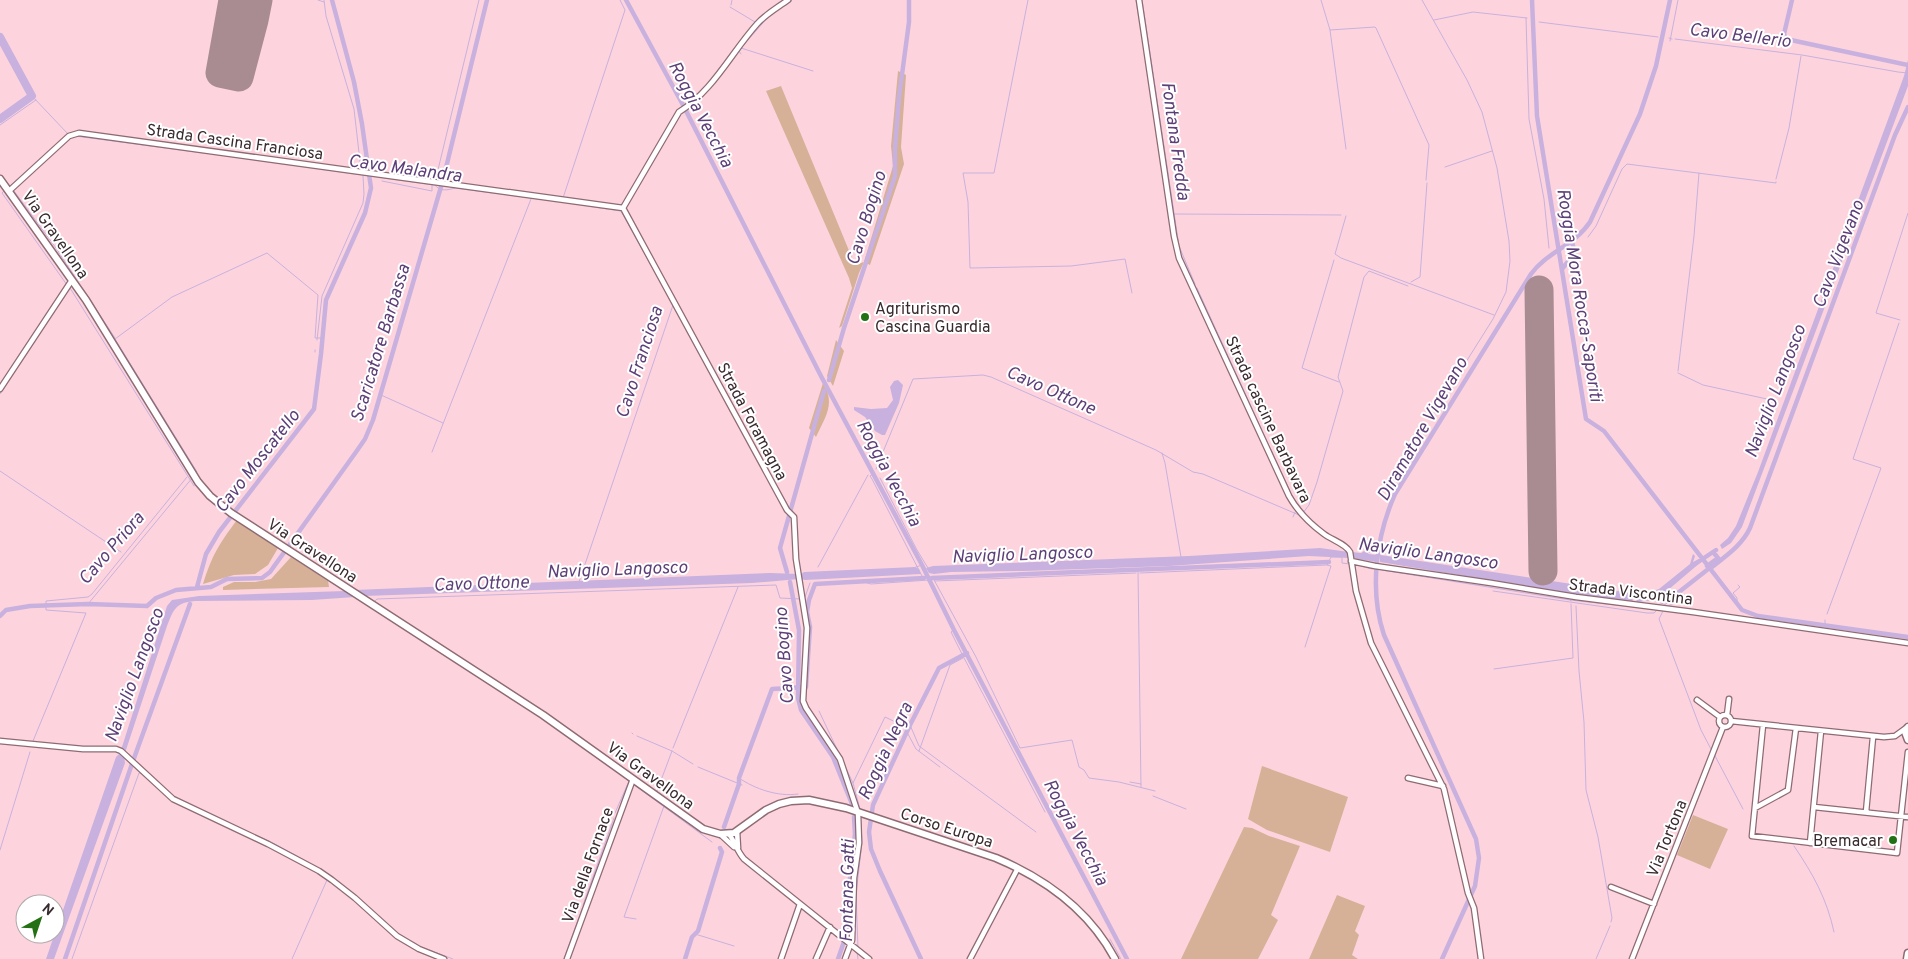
<svg xmlns="http://www.w3.org/2000/svg" width="1908" height="959" viewBox="0 0 1908 959" font-family="Overpass,sans-serif">
  <rect width="100%" height="100%" fill="#fdd4dd"/>
  <path fill="#d6b197" d="M 898,71 L 906,75 L 901,147 L 904,164 L 870,265 L 864,262 L 859,273 L 842,326 L 839,328 L 852,288 L 849,278 L 766,91 L 781,86 L 855,265 L 864,262 L 893,166 L 891,146 Z
    M 836,340 L 844,351 L 833,386 L 827,376 Z
    M 823,383 C 836,404 825,417 816,437 L 809,428 Z
    M 237,520 L 278,548 L 268,565 L 255,574 L 234,575 L 203,584 C 212,555 219,544 237,520 Z
    M 291,557 L 328,581 L 329,587 L 223,590 L 223,587 L 234,582 L 255,582 L 271,579 Z
    M 1262,766 L 1348,797 L 1330,852 L 1267,830 L 1248,819 Z
    M 1693,815 L 1728,829 L 1710,869 L 1677,855 Z
    M 1244,827 L 1252,828 L 1269,836 L 1300,846 L 1271,915 L 1278,920 L 1258,959 L 1181,959 Z
    M 1337,895 L 1365,906 L 1355,931 L 1359,935 L 1352,955 L 1358,959 L 1309,959 Z"/>
  <path fill="#c8b1de" d="M 1908,60 L 1908,86 L 1742,527 L 1731,543 L 1722,549 L 1720,545 L 1728,538 L 1736,526 L 1758,472 L 1904,76 Z
    M 898,380 L 903,385 L 899,403 L 885,435 L 882,435 L 875,431 L 865,417 L 854,410 L 854,407 L 871,409 L 887,408 L 893,400 L 890,387 L 894,381 Z
    M 1320,548 L 1349,552 L 1349,558 L 1309,556 L 1169,566 L 1024,571 L 951,572 L 934,574 L 929,573 L 926,568 L 933,566 L 1189,556 Z
    M 1352,552 L 1377,555 L 1376,562 L 1352,558 Z
    M 1693,554 L 1695,556 L 1693,562 L 1699,559 L 1701,562 L 1661,596 L 1655,600 L 1637,602 L 1634,593 L 1650,592 L 1659,589 L 1690,564 Z
    M 1380,555 L 1631,593 L 1633,602 L 1572,594 L 1380,562 Z
    M 915,567 L 919,569 L 921,574 L 805,580 L 801,579 L 801,574 L 804,572 Z
    M 770,573 L 799,574 L 799,579 L 752,583 L 364,596 L 354,590 Z
    M 345,591 L 355,597 L 312,600 L 195,601 C 175,603 174,609 167,626 L 125,753 L 121,750 L 167,606 L 172,600 L 199,596 Z
    M 121,752 L 124,755 L 125,763 L 54,959 L 46,959 L 116,757 Z"/>
  <g fill="none" stroke-linecap="round" stroke-linejoin="round">
    <path stroke="#c8b1de" stroke-width="1" d="M 318,0 L 324,2
      M 324,0 L 326,16 L 354,109 L 361,170
      M 1028,0 L 994,173 L 963,173 L 968,202 L 970,268 L 1071,266 L 1125,259 L 1132,293
      M 1136,0 L 1142,36
      M 1142,0 L 1179,246 L 1195,284
      M 1321,0 L 1330,30 L 1375,27 L 1376,28 L 1429,145 L 1426,180
      M 1422,0 L 1467,80 L 1482,112 L 1497,168 L 1509,241 L 1510,261 L 1506,292 L 1493,319 L 1432,416
      M 731,5 L 732,0
      M 730,7 L 755,22 L 749,30
      M 772,14 L 792,0
      M 769,16 L 741,48 L 813,71
      M 1526,18 L 1529,119 L 1544,199 L 1549,248
      M 1434,20 L 1473,12 L 1527,18
      M 1539,22 L 1658,37
      M 1330,30 L 1346,149
      M 1669,38 L 1672,39
      M 1675,39 L 1802,55 L 1898,72 L 1908,73
      M 1670,41 L 1678,0
      M 737,46 L 743,37
      M 739,51 L 741,54
      M 32,96 L 68,134
      M 0,125 L 36,100
      M 75,136 L 204,153
      M 212,154 L 435,185 C 440,192 448,190 455,188 L 562,202
      M 1445,167 L 1492,151
      M 436,178 L 479,0
      M 1776,179 L 1789,128 L 1801,56
      M 382,181 L 432,191 L 432,185
      M 9,187 L 68,134
      M 4,191 L 2,193 L 67,285
      M 14,191 L 56,248 L 115,338
      M 563,198 L 625,10 L 620,0
      M 562,202 L 621,211 L 673,305 L 579,582
      M 1175,214 L 1341,215
      M 1346,216 L 1335,254 L 1341,258 L 1494,315
      M 1588,237 L 1596,226 L 1622,169 L 1627,164 L 1776,183 L 1776,182
      M 1334,260 L 1302,368 L 1339,382
      M 1411,282 L 1420,277 L 1427,183
      M 70,288 L 194,486
      M 1197,288 L 1293,498 L 1304,512
      M 673,306 L 685,326
      M 1900,320 L 1876,313 L 1908,213
      M 317,340 L 322,296 L 363,203 L 364,194 L 363,176
      M 315,352 L 315,350
      M 1678,371 L 1694,236 L 1699,173
      M 1678,373 L 1703,385 L 1767,399
      M 0,394 L 33,342
      M 381,395 L 443,423
      M 432,452 L 531,199
      M 1162,453 L 1165,463 L 1181,557
      M 876,469 L 913,379 L 983,375 L 991,377 L 1156,450 L 1193,472 L 1203,474 L 1299,515
      M 0,471 L 121,552
      M 195,474 L 197,472 L 115,339 L 172,297 L 267,253 L 318,295 L 315,338 L 323,338
      M 873,474 L 870,476 L 872,479 L 923,578
      M 880,478 L 917,550 L 928,568
      M 1303,513 L 1309,505 L 1317,482 L 1343,391 L 1338,377 L 1364,277 L 1369,271 L 1408,286
      M 1293,517 L 1295,512
      M 1342,558 L 1342,563 L 1350,564
      M 1718,558 L 1719,560
      M 1354,564 L 1372,569
      M 818,567 L 868,475
      M 913,568 L 922,565
      M 1138,570 L 1141,787
      M 1382,570 L 1570,600
      M 1140,573 L 1327,565
      M 933,578 L 976,657 L 1020,748 L 1072,740 L 1079,767 L 1084,770 L 1089,778 L 1119,782 L 1155,791
      M 860,581 L 871,584 L 929,580
      M 935,581 L 1136,573
      M 1493,591 L 1647,613 L 1654,613 L 1658,609
      M 805,597 L 810,583
      M 1571,601 L 1570,600 L 1652,609
      M 374,602 L 377,599 L 432,597 L 776,585 L 780,598 L 801,599
      M 88,604 L 193,477
      M 1737,604 L 1737,598 L 1733,593 L 1740,587 L 1738,585
      M 1658,605 L 1672,600
      M 1576,606 L 1579,671 L 1584,722 L 1586,790 L 1598,837 L 1612,918 L 1611,922
      M 1661,607 L 1672,600
      M 1665,607 L 1673,604 L 1673,600
      M 1663,611 L 1659,619 L 1701,730 L 1712,751
      M 1827,614 L 1881,468 L 1853,459 L 1899,323
      M 1825,620 L 1825,624
      M 954,630 L 951,632 L 963,656 L 1045,812
      M 1305,647 L 1331,566 L 1327,565 L 1331,557 L 1342,557
      M 1494,669 L 1573,658 L 1571,604
      M 819,711 L 853,783 L 860,809
      M 910,725 L 919,746 L 1036,832
      M 632,733 L 633,734
      M 637,736 L 672,751 L 693,764
      M 33,741 L 86,613 L 46,610 L 46,601 L 88,597 L 92,594 L 187,477
      M 673,748 L 738,587
      M 919,751 L 950,665 L 963,658
      M 1714,754 L 1743,809
      M 698,767 L 742,785
      M 739,778 C 755,789 778,797 798,794
      M 1130,782 L 1141,784
      M 853,783 L 885,717 L 906,727 L 905,732 L 908,734 L 916,749 L 940,767
      M 633,784 L 712,842
      M 657,791 L 672,751
      M 171,794 L 178,799
      M 1153,796 L 1186,809
      M 181,805 L 194,812
      M 615,813 L 629,781
      M 222,820 L 273,843 L 304,860
      M 1794,846 C 1813,874 1827,899 1834,932
      M 0,850 L 30,752
      M 325,872 L 347,889
      M 583,905 L 614,818
      M 636,919 L 624,917 L 664,806
      M 695,934 L 734,946
      M 1110,939 L 1121,959
      M 418,946 L 453,959
      M 858,948 L 856,894 L 862,842 L 861,824
      M 857,952 L 858,959
      M 72,959 L 139,773 L 141,773 L 165,794
      M 292,959 L 327,880
      M 564,959 L 582,909
      M 1596,959 L 1610,926"/>
    <path stroke="#c8b1de" stroke-width="4.5" d="M 626,0 L 683,105 L 822,378 L 922,565 L 954,630 L 1127,959
      M 1532,0 L 1537,116 L 1586,419 L 1604,431 L 1742,610 L 1758,616 L 1908,637
      M 1792,0 L 1784,34 L 1786,39 L 1908,65
      M 1562,269 L 1575,253 L 1572,242
      M 829,380 L 844,328 L 895,176 L 895,148 L 899,97 L 909,22 L 909,0
      M 1361,556 L 1369,550 L 1379,551
      M 1695,564 L 1716,550
      M 1707,566 L 1718,558 L 1713,552
      M 1712,567 C 1727,555 1742,545 1750,528 L 1895,135 L 1908,107
      M 787,572 L 780,548 L 824,391
      M 932,578 L 1329,562
      M 790,582 L 799,630 L 798,698 L 801,710 L 833,757 L 852,804
      M 197,587 L 206,554 L 219,532 L 314,409 L 321,354 L 326,300 L 365,213 L 371,188 L 362,124 L 354,82 L 332,0
      M 1673,600 L 1679,592 L 1707,570
      M 0,616 L 6,610 L 30,606 L 88,604 L 147,606 L 156,598 L 176,590 L 211,587 L 227,579 L 262,578 L 270,572 L 356,452 L 365,439 L 373,420 L 443,180 L 487,0
      M 724,827 L 739,784 L 739,778 L 772,689 L 806,687 L 810,627 L 807,612 L 809,600 L 815,584 L 924,578
      M 65,959 L 133,761 L 190,604
      M 685,959 L 692,937 L 698,931 L 722,852 L 720,848
      M 838,959 L 848,930 L 849,886 L 855,834 L 854,817
      M 921,959 L 880,871 L 871,849 L 869,832 L 873,805 L 910,725 L 939,668 L 967,653
      M 1442,959 L 1475,886 L 1479,858 L 1476,839 L 1384,635 C 1369,590 1376,537 1395,494 L 1531,274 C 1547,252 1575,245 1590,222 L 1640,114 L 1656,66 L 1670,0"/>
    <path stroke="#c8b1de" stroke-width="8" d="M 0,37 L 32,96 L 0,119"/>
    <path stroke="#a98b92" stroke-width="29" d="M 233,0 L 220,73 L 239,77 L 254,20 L 258,0
      M 1539,290 L 1543,571"/>
    <g stroke="#8e6b73" stroke-width="7">
      <path id="minor" d="M 1139,0 L 1174,236 L 1179,258 L 1289,496 C 1298,512 1309,523 1324,534 C 1332,540 1346,544 1350,552 L 1356,591 L 1371,643 L 1444,789 L 1468,893 L 1474,908 L 1481,959
        M 9,191 L 69,136 L 79,133 L 623,208 L 679,112 C 713,91 731,53 757,24 C 766,14 777,8 788,0
        M 623,208 L 787,510 L 794,517 L 796,559 L 807,628 L 803,701 L 806,708 L 840,759 L 858,813 L 859,843 L 854,878 L 852,940 L 845,959
        M 0,389 L 72,280
        M 1351,561 L 1375,566 L 1491,583 L 1576,597 L 1693,612 L 1908,643
        M 1697,700 L 1720,717
        M1719 721a6 6 0 1 1 12 0a6 6 0 1 1-12 0Z
        M 1727,715 L 1729,699
        M 1731,721 L 1884,737 L 1895,736 L 1906,728
        M 1763,725 L 1752,836 L 1897,853 L 1908,752
        M 0,741 L 83,749 L 116,749 L 121,751 L 173,799 L 268,844 L 319,871 L 332,880 L 355,898 L 397,936 L 419,949 L 444,959
        M 1408,778 L 1443,786
        M 1814,807 L 1908,817
        M 1755,808 L 1788,790 L 1796,728
        M 1866,812 L 1873,737
        M 737,831 L 738,848
        M 720,834 L 734,847
        M 729,834 C 735,842 737,851 744,859 L 869,959
        M 1810,843 L 1821,731
        M 1611,887 L 1654,904
        M 567,959 L 633,779
        M 781,959 L 800,904
        M 816,959 L 830,927
        M 970,959 L 1018,868
        M 1632,959 L 1723,727"/>
    </g>
    <g stroke="#8e6b73" stroke-width="9">
      <path id="secondary" d="M 0,179 L 86,300 L 198,482 L 210,496 L 231,513 L 543,715 L 703,829 L 720,834 L 734,833 L 766,810 L 779,804 L 791,801 L 809,800 L 846,808 L 996,858 C 1046,879 1089,910 1115,959
        M 1908,727 L 1905,732 L 1908,740
        M 1907,959 L 1908,953"/>
    </g>
    <use href="#minor" stroke="#fff" stroke-width="4.5"/>
    <use href="#secondary" stroke="#fff" stroke-width="6"/>
  </g>
  <g fill="#247115" stroke="#fff" stroke-width="2">
    <circle cx="865" cy="317" r="5"/>
    <circle cx="1893" cy="840" r="5"/>
  </g>
  <g text-anchor="middle" stroke-width="4" stroke-linejoin="round" paint-order="stroke">
    <g font-size="16" fill="#392a2e" stroke="#fff">
      <text transform="translate(235 141) rotate(8)" y="6">Strada Cascina Franciosa</text>
      <text transform="translate(56 234) rotate(55)" y="6">Via Gravellona</text>
      <text transform="translate(1269 419) rotate(65)" y="6">Strada cascine Barbavara</text>
      <text transform="translate(753 421) rotate(62)" y="6">Strada Foramagna</text>
      <text transform="translate(313 550) rotate(33)" y="6">Via Gravellona</text>
      <text transform="translate(1631 591) rotate(7)" y="6">Strada Viscontina</text>
      <text transform="translate(651 775) rotate(36)" y="6">Via Gravellona</text>
      <text transform="translate(947 827) rotate(18)" y="6">Corso Europa</text>
      <text transform="translate(1666 838) rotate(-68)" y="6">Via Tortona</text>
      <text transform="translate(587 865) rotate(-70)" y="6">Via della Fornace</text>
    </g>
    <g font-size="16" fill="#392a2e" stroke="#fff" text-anchor="start">
      <text x="875" y="314">Agriturismo<tspan x="875" dy="18">Cascina Guardia</tspan></text>
      <text x="1883" y="846" text-anchor="end">Bremacar</text>
    </g>
    <g font-size="18" font-style="italic" fill="#5d3f78" stroke="#fff">
      <text transform="translate(1740 35) rotate(7)" y="6">Cavo Bellerio</text>
      <text transform="translate(701 114) rotate(62)" y="6">Roggia Vecchia</text>
      <text transform="translate(1176 141) rotate(82)" y="6">Fontana Fredda</text>
      <text transform="translate(405 168) rotate(8)" y="6">Cavo Malandra</text>
      <text transform="translate(866 218) rotate(-73)" y="6">Cavo Bogino</text>
      <text transform="translate(1838 254) rotate(-69)" y="6">Cavo Vigevano</text>
      <text transform="translate(1580 295) rotate(81)" y="6">Roggia Mora Rocca-Saporiti</text>
      <text transform="translate(380 343) rotate(-73)" y="6">Scaricatore Barbassa</text>
      <text transform="translate(639 362) rotate(-72)" y="6">Cavo Franciosa</text>
      <text transform="translate(1051 390) rotate(24)" y="6">Cavo Ottone</text>
      <text transform="translate(1775 391) rotate(-69)" y="6">Naviglio Langosco</text>
      <text transform="translate(1422 429) rotate(-60)" y="6">Diramatore Vigevano</text>
      <text transform="translate(257 461) rotate(-52)" y="6">Cavo Moscatello</text>
      <text transform="translate(889 473) rotate(62)" y="6">Roggia Vecchia</text>
      <text transform="translate(111 548) rotate(-49)" y="6">Cavo Priora</text>
      <text transform="translate(1428 553) rotate(8)" y="6">Naviglio Langosco</text>
      <text transform="translate(1022 554) rotate(-2)" y="6">Naviglio Langosco</text>
      <text transform="translate(617 569) rotate(-2)" y="6">Naviglio Langosco</text>
      <text transform="translate(481 583) rotate(-2)" y="6">Cavo Ottone</text>
      <text transform="translate(784 656) rotate(-94)" y="6">Cavo Bogino</text>
      <text transform="translate(134 675) rotate(-70)" y="6">Naviglio Langosco</text>
      <text transform="translate(885 751) rotate(-65)" y="6">Roggia Negra</text>
      <text transform="translate(1076 832) rotate(62)" y="6">Roggia Vecchia</text>
      <text transform="translate(847 891) rotate(-89)" y="6">Fontana Gatti</text>
    </g>
  </g>
  <g transform="translate(40 919) rotate(40)"><circle r="24" fill="#ffffff" stroke="#b0aaab"/>
  <path d="M0-4L9 19L0 12L-9 19Z" fill="#247115"/>
  <text y="-8" font-size="14" font-weight="bold" text-anchor="middle" fill="#392a2e">N</text>
  </g>
</svg>
